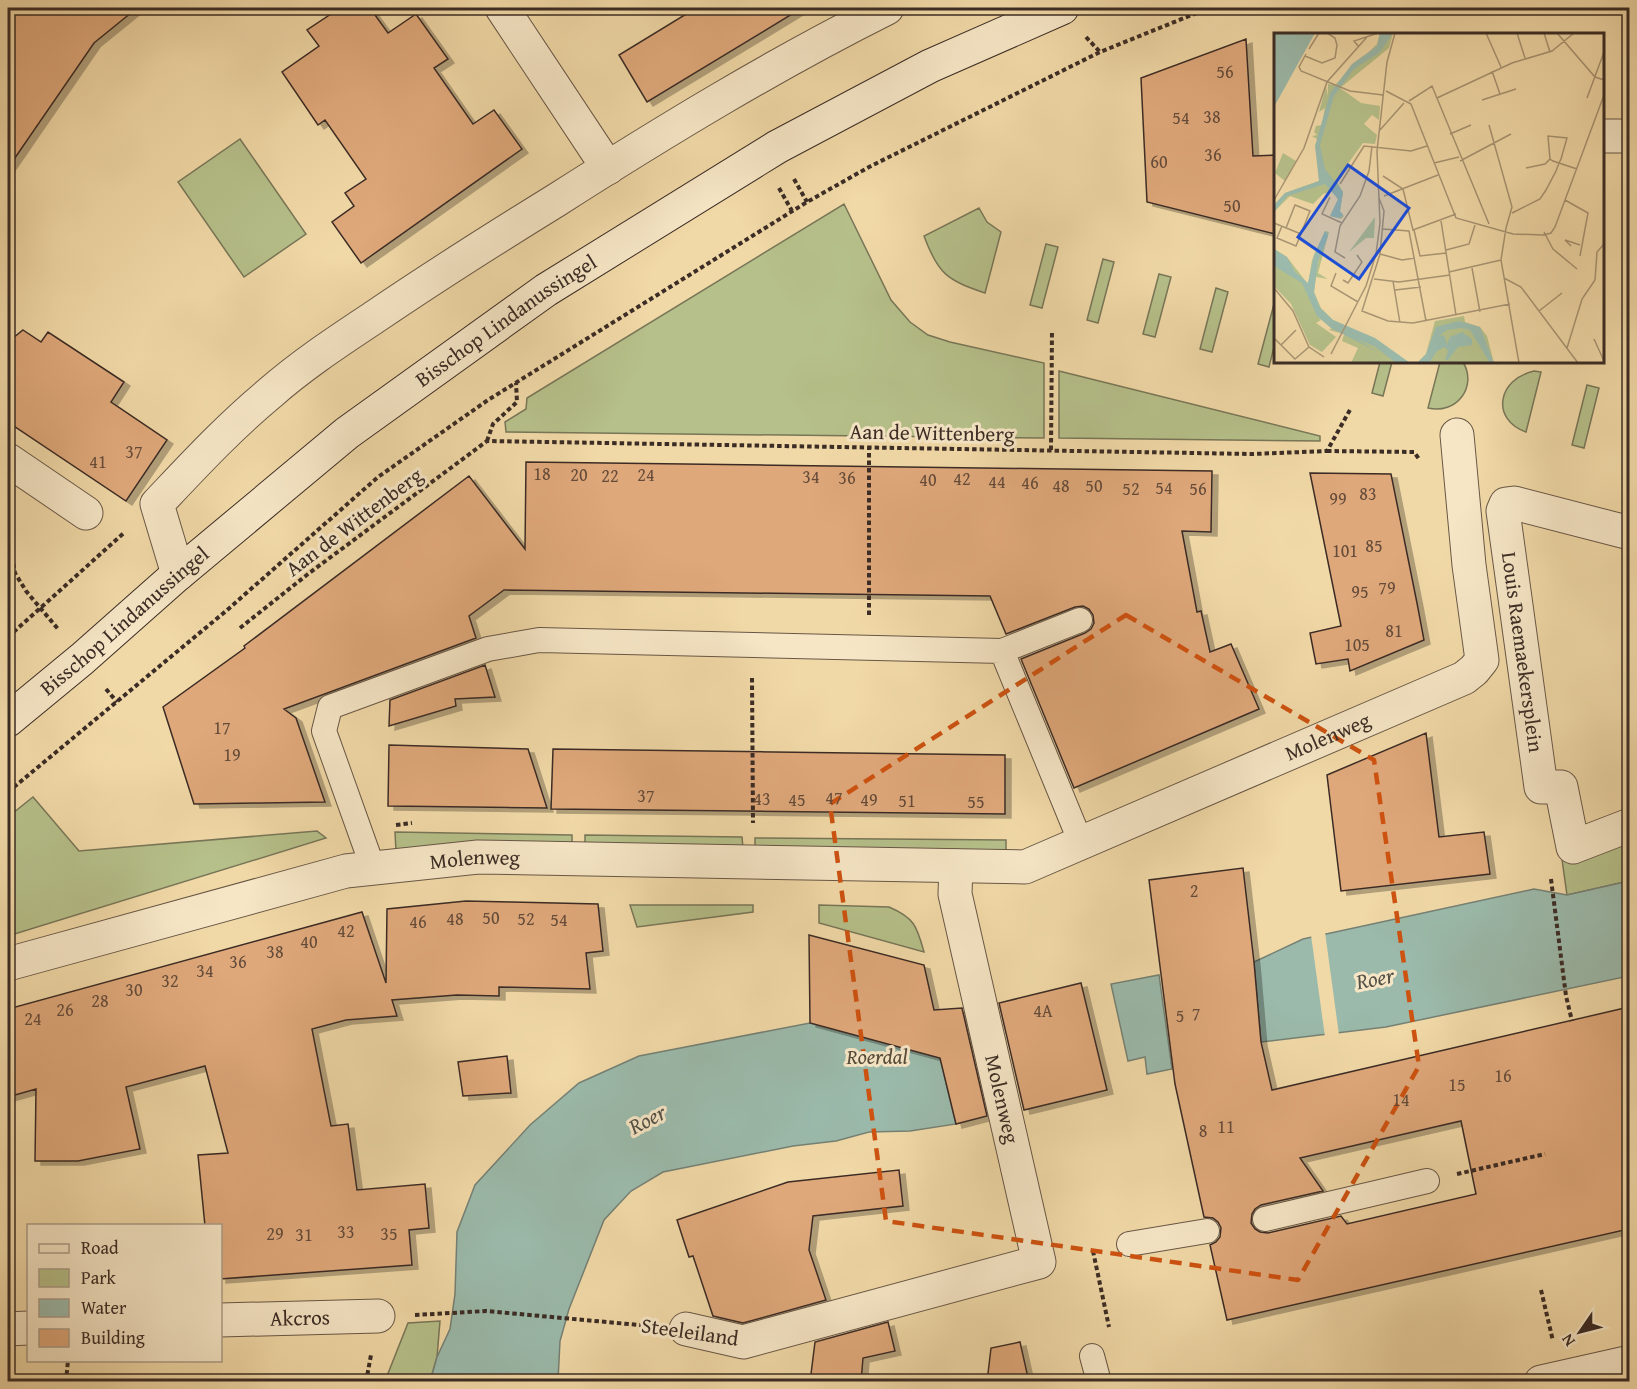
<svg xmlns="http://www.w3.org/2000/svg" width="1637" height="1389" viewBox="0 0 1637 1389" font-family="'Gentium Book Plus',serif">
  <defs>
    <filter id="shadow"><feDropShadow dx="6" dy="4" stdDeviation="0" flood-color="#0004"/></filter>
  </defs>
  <rect width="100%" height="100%" fill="#f1d9a7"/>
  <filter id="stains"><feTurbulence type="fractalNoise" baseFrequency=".00333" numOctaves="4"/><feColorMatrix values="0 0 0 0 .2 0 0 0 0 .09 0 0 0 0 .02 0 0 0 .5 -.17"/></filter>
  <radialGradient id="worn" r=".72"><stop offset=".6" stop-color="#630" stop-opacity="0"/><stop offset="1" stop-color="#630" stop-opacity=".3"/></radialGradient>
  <path fill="#b6c08a" stroke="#787658" stroke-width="1.5" d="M 240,139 L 306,234 L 244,277 L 178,182 Z
    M 844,204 L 891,300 L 910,322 L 928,335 L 950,342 L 1044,363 L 1044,438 L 506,432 L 505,422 L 526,409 L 527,398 Z
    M 979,208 L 987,222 L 1001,232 L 985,293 C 947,280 938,274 924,236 Z
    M 1046,244 L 1058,247 L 1042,308 L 1030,305 Z
    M 1103,259 L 1114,262 L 1098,323 L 1087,320 Z
    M 1159,274 L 1171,277 L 1155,337 L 1143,334 Z
    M 1216,288 L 1228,292 L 1212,352 L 1200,349 Z
    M 1274,304 L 1275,343 L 1269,367 L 1258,364 Z
    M 1380,362 L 1392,362 L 1383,396 L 1372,393 Z
    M 1440,362 L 1463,362 C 1478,387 1456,415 1428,408 Z
    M 1059,371 L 1320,436 L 1320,441 L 1059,438 Z
    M 1534,371 L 1541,372 L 1526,432 C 1490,419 1498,379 1534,371 Z
    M 1587,385 L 1599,388 L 1584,448 L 1572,445 Z
    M 33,797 L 79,851 L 317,831 L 326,838 L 8,936 L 8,817 Z
    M 395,832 L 572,835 L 572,847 L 396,851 Z
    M 585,835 L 742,837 L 743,848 L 585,847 Z
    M 755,838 L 1006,840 L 1006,851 L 755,849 Z
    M 1629,838 L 1629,881 L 1567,895 L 1561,852 Z
    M 630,905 L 753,905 L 753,912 L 637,927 Z
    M 819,905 L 889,907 C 915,918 917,927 924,952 L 819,923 Z
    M 440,1321 L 437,1357 L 430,1381 L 385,1381 L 408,1323 Z"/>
  <path fill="#9bbaab" stroke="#758175" stroke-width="1.5" d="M 1629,881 L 1629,976 L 1386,1027 L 1261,1042 L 1254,962 L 1303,939 L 1534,889 L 1567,895 Z
    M 1159,975 L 1172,1069 L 1147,1074 L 1145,1057 L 1128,1061 L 1111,984 Z
    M 810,1023 L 940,1058 L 956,1124 L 910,1131 L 869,1132 L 836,1141 L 793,1146 L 663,1172 L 631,1191 L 604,1220 L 569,1309 L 560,1341 L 558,1381 L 430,1382 L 437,1357 L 450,1329 L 455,1294 L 457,1232 L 475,1185 L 530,1125 L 579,1083 L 639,1056 Z"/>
  <path fill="#f1d9a7" d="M 1325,932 L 1339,1035 L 1325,1037 L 1311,935 Z"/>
  <path fill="#dfa87a" stroke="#3b2c25" stroke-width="1.5" fill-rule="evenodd" filter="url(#shadow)" d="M 18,8 L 137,8 L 94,43 L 8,168 L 8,16 Z
    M 340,8 L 370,8 L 388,33 L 416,14 L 448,59 L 434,68 L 473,124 L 494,110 L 522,149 L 361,263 L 332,222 L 354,206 L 345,193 L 366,179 L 325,120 L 318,125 L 282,72 L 319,46 L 307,30 Z
    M 696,8 L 802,8 L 647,102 L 619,55 Z
    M 1246,39 L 1253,156 L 1275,155 L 1275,234 L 1147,202 L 1141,78 Z
    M 23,330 L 41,342 L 48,332 L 124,382 L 111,402 L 167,440 L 126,501 L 8,422 L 8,342 Z
    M 526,462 L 1212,471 L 1211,532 L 1182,531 L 1197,612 L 1201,611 L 1210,652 L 1231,644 L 1259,709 L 1074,788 L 1021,659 L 1085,633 L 1091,629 L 1094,623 L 1093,615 L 1089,609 L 1083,606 L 1075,607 L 1006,634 L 990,596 L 504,590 L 469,616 L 476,638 L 284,709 L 296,718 L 325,802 L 194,804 L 163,707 L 245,648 L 244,646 L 469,476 L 525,549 Z
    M 1310,473 L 1391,474 L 1417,603 L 1424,640 L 1350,671 L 1348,659 L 1316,664 L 1310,633 L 1341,626 Z
    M 485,665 L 495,697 L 455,699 L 456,706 L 389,726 L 390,700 Z
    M 1426,733 L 1439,837 L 1484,832 L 1490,874 L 1341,891 L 1327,775 Z
    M 389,745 L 528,749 L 547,808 L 388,806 Z
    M 553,749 L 1005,755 L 1005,814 L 551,809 Z
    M 1243,868 L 1254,962 L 1261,1042 L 1272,1090 L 1629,1007 L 1629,1229 L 1227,1320 L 1210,1245 L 1216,1242 L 1220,1237 L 1221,1228 L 1218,1222 L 1213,1218 L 1204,1217 L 1175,1084 L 1149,880 ZM 1461,1121 L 1476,1194 L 1347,1224 L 1341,1216 L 1268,1233 L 1260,1232 L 1255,1229 L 1251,1223 L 1252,1214 L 1255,1209 L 1261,1205 L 1323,1191 L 1300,1158 Z
    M 466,901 L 598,904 L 603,951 L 586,953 L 590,989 L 499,987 L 499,996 L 457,995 L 392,1000 L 397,1016 L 346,1020 L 312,1029 L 331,1126 L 348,1124 L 357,1190 L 425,1184 L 429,1228 L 409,1230 L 412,1265 L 220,1279 L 220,1226 L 205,1226 L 198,1155 L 228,1153 L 205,1066 L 126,1087 L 140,1149 L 78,1161 L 35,1161 L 36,1089 L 8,1097 L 8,1009 L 362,912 L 386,983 L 387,909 Z
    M 809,935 L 924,965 L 934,1010 L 962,1008 L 987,1116 L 956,1124 L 940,1058 L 810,1023 Z
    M 1081,983 L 1107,1090 L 1024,1110 L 999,1003 Z
    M 507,1056 L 511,1093 L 463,1096 L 458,1062 Z
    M 899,1170 L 903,1206 L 813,1216 L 809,1250 L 826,1300 L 743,1323 L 713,1316 L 693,1256 L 689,1257 L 677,1220 L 788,1182 Z
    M 888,1322 L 895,1351 L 863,1358 L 861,1382 L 810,1382 L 815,1342 Z
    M 1020,1342 L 1029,1382 L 987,1382 L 991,1348 Z"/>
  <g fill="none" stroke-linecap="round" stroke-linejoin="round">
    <g stroke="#685746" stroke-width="26">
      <path id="service" d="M 1002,651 L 1080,620
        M 373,868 L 324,731 L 330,707 L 488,649 L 539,640 L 1002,651 L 1081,843
        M 1265,1219 L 1427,1181
        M 1129,1244 L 1207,1231
        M 1092,1356 L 1099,1382"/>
    </g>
    <g stroke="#685746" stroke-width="35">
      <g id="pedestrian">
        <path id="s1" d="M 1630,533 L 1514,503 L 1506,504 L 1503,511 L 1541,787 L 1561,787 L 1573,847 L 1630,825"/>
      </g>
    </g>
    <g stroke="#685746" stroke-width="35">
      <g id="minor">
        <path d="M 502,8 L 608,168"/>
        <path d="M 1602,136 L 1630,136"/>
        <path d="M 8,460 L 86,513"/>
        <path d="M 178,574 L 157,504 C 194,465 229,427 270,393 C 303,364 340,340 376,316 C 435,276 495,238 555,201 C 663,132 773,65 887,8"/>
        <path id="s2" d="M 8,964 L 346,871 L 478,857 L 1025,867 L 1464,678 L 1474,670 L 1482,660 L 1469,565 L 1457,435"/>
        <path id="s3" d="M 220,1320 L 378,1316"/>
        <path d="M 8,1329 L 28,1328"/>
        <path d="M 686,1329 L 743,1342 L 1039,1262 L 955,894 L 956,866"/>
        <path d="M 1541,1382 L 1630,1362"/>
      </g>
    </g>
    <g stroke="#3b2c25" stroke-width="35">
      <g id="secondary">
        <path id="s4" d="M 8,720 L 82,659 L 178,574 L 347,433 L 546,290 L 777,147 L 930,66 L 1062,8"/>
      </g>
    </g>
    <path stroke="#3b2c25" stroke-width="4" stroke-dasharray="4.5 3" stroke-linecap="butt" d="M 1086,37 L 1100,52
      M 794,179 L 807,202
      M 779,188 L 792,211
      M 487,441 L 493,424 L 517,402 L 516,383
      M 1051,450 L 1052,331
      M 1327,451 L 1414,452 L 1419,459
      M 8,534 L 15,573 L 26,591 L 58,629
      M 869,615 L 869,448
      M 240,628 L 308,574 L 487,441 L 1253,454 L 1327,451 L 1351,408
      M 8,637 L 125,532
      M 752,678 L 753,823
      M 106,689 L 117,702
      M 8,792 L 226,611 L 378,477 L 488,400 L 807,202 L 869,167 L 1100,52 L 1209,8
      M 396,825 L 412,823
      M 1551,879 L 1566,996 L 1572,1021
      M 1457,1174 L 1545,1154
      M 1093,1251 L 1109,1327
      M 1541,1290 L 1553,1341
      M 415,1315 L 486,1311 L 650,1326
      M 66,1382 L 68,1360
      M 366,1382 L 371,1355"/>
    <use href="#service" stroke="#f6e6c6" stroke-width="24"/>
    <use href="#pedestrian" stroke="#f6e6c6" stroke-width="33"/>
    <use href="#minor" stroke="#f6e6c6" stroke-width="33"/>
    <use href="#secondary" stroke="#f6e6c6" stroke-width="33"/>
  </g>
  <path fill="none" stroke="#ce5210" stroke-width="4.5" stroke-dasharray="12 8" stroke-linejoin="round" d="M 1126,615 L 1374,760 L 1419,1066 L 1298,1280 L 886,1221 L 830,804 Z"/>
  <g text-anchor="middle" stroke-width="6" stroke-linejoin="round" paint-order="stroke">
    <g font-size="18" fill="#644b3a">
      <text x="1225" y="78">56</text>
      <text x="1212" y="123">38</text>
      <text x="1181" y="124">54</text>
      <text x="1213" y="161">36</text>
      <text x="1159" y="168">60</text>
      <text x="1232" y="212">50</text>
      <text x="134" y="458">37</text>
      <text x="98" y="468">41</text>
      <text x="542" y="480">18</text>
      <text x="579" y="481">20</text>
      <text x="646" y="481">24</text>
      <text x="610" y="482">22</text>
      <text x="811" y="483">34</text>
      <text x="847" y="484">36</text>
      <text x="962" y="485">42</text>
      <text x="928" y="486">40</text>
      <text x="997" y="488">44</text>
      <text x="1030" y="489">46</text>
      <text x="1061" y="492">48</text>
      <text x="1094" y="492">50</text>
      <text x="1164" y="494">54</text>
      <text x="1131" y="495">52</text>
      <text x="1198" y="495">56</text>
      <text x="1368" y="500">83</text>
      <text x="1338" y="505">99</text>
      <text x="1374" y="552">85</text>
      <text x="1345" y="557">101</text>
      <text x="1387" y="594">79</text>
      <text x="1360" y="598">95</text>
      <text x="1394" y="637">81</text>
      <text x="1357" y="651">105</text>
      <text x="222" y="734">17</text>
      <text x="232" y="761">19</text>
      <text x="646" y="802">37</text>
      <text x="834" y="804">47</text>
      <text x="762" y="805">43</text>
      <text x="797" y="806">45</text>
      <text x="869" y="806">49</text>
      <text x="907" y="807">51</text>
      <text x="976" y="808">55</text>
      <text x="1194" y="897">2</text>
      <text x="491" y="924">50</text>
      <text x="455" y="925">48</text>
      <text x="526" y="925">52</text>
      <text x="559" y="926">54</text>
      <text x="418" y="928">46</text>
      <text x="346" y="937">42</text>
      <text x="309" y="948">40</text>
      <text x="275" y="958">38</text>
      <text x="238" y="968">36</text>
      <text x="205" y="977">34</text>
      <text x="170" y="987">32</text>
      <text x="134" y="996">30</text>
      <text x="100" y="1007">28</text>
      <text x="65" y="1016">26</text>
      <text x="1043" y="1017">4A</text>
      <text x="1196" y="1020">7</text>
      <text x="1180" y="1022">5</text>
      <text x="33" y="1025">24</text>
      <text x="1503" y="1082">16</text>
      <text x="1457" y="1091">15</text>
      <text x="1401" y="1106">14</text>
      <text x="1226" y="1133">11</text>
      <text x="1203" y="1137">8</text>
      <text x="346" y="1238">33</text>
      <text x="275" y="1240">29</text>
      <text x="389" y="1240">35</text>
      <text x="304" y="1241">31</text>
    </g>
    <g font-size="21" fill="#3b2c25" stroke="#f6e6c6">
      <text dy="7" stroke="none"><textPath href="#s4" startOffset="639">Bisschop Lindanussingel</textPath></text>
      <text transform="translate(932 433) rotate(1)" y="7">Aan de Wittenberg</text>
      <text transform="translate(354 522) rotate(-37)" y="7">Aan de Wittenberg</text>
      <text dy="7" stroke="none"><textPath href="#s4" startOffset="153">Bisschop Lindanussingel</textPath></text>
      <text dy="7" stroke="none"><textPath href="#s1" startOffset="278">Louis Raemaekersplein</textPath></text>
      <text dy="7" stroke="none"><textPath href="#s2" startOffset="1360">Molenweg</textPath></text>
      <text dy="7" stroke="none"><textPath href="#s2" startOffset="480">Molenweg</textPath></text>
      <text transform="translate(1002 1099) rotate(77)" y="7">Molenweg</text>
      <text dy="7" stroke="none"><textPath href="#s3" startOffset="80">Akcros</textPath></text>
      <text transform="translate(690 1332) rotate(8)" y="7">Steeleiland</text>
    </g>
    <g font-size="21" font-style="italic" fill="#544a39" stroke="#f6e6c6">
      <text x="877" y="1064">Roerdal</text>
    </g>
    <g font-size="22" font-style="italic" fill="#535046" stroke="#f6e6c6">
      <text transform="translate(1375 978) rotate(-11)" y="8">Roer</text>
      <text transform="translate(647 1119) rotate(-28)" y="8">Roer</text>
    </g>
  </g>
  <g transform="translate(1274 33)">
    <rect width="330" height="330" fill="#f1d9a7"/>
    <path d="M 106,0 L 119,0 L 115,15 L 66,55 L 87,70 L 106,73 L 105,87 L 98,82 L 90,91 L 103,102 L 101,111 L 89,110 L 62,147 L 69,159 L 66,178 L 70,183 L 67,186 L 56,183 L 64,167 L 59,158 L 49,161 L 39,171 L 16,163 L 0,179 L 0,172 L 11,160 L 45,148 L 43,106 L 38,103 L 43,102 L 40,99 L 42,93 L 48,92 L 51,75 L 45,79 L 52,53 L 54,63 L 54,51 L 61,52 L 103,11 ZM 9,120 L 22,128 L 11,148 L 1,140 ZM 101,184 L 100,205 L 92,205 L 75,219 ZM 51,198 L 55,199 L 44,240 L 54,246 L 42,244 L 40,259 L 47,275 L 59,287 L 103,307 L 136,330 L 77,330 L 84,315 L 68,308 L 70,301 L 55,297 L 58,295 L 43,283 L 47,287 L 42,290 L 62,304 L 48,319 L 36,312 L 17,271 L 0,253 L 0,216 L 13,224 L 34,251 L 38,227 ZM 190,283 L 191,289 L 206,294 L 213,303 L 220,330 L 143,330 L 152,321 L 161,288 Z" fill="#b6c08a"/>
    <path d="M 0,0 L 41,0 L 0,74 ZM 106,0 L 119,0 L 105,20 L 80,36 L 60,63 L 46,112 L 51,136 L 69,159 L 66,179 L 69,181 L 65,185 L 56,183 L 64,166 L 51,151 L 13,163 L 0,179 L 0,172 L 11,160 L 45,148 L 41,113 L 56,60 L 78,31 L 103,13 ZM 51,198 L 54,203 L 44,228 L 40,259 L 46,275 L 59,287 L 101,305 L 136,330 L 122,330 L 100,313 L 83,306 L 104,319 L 57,295 L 43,283 L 28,250 L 0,233 L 0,216 L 13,224 L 21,239 L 34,250 L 40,222 ZM 185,288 L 206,294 L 220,330 L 216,330 L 196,297 L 187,295 L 173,297 L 165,303 L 170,302 L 173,311 L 176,304 L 188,299 L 198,306 L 198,312 L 184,314 L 174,327 L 171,327 L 174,318 L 171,314 L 163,318 L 155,330 L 143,330 L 152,321 L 162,294 Z" fill="#9bbaab"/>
    <path fill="none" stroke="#a89473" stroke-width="1.5" d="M 212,0 L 227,34M 243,0 L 251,25M 270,0 L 276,19M 283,0 L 321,44 L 330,47M 85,14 L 80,8 L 104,0M 35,16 L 45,0M 32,21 L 25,34 L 27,38 L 76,58 L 109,62M 31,23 L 48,30 L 61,25 L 63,12 L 61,5 L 53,0M 218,38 L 226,61M 112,58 L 137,71 L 182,185 L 239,201 L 269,202 L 277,200 L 281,194 L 330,62M 163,65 L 238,30 L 278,18 L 300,0M 313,65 L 330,19M 208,67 L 242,56M 135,68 L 158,53 L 215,191M 215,92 L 238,174 L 232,195M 106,97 L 130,70M 176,101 L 197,92M 186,128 L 237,101M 160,130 L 185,124M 252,135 L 271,131 L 276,126M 109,143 L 129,156 L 139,197 L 182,181M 66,151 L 90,113 L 137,118 L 153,113M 110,163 L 164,142M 56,164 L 48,181 L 68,190M 105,165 L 110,178 L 106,221 L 88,278 L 114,288 L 139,290 L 236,271M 0,167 L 30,115 L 53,49 L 93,4M 291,167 L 314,180 L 306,223M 238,180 L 266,166 L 272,157 L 282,138 L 285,130 L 287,126 L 293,105 L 274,103 L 276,126 L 279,128 L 303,136M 167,188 L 182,282M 0,190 L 27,201M 8,193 L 3,205 L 22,213 L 36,178 L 21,172 L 12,195M 232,195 L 227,227 L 245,330M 109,196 L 135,198 L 152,288M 140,197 L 146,223 L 172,220M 270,199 L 279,216 L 303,236M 297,213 L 291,207 L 306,212M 172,217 L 195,211 L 201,192M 106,221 L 128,227 L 141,225M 71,225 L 61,219 L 66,193 L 86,163 L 95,138 L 98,113M 198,235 L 206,279M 175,239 L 227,227M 62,240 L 57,253 L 84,269M 230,245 L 247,254 L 304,330M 100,246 L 125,249 L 176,242M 69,247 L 74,250 L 88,229 L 83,222M 321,247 L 323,219 L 330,211M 119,248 L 126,290M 0,255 L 19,278 L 35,314 L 50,324M 121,257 L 147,254M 265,278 L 288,260M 0,305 L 21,326 L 35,314M 320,306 L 330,328M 7,312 L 22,297M 293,315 L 308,266 L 321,247M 57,321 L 92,253 L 102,221 L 106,190 L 103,118 L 113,29 L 121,0"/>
    <path fill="#1d4ed8" fill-opacity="0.15" stroke="#1d4ed8" stroke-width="3" d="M 74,132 L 135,175 L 85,246 L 24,204 Z"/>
    <rect width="330" height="330" fill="none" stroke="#3b2c25" stroke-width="3"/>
  </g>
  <rect width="1637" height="1389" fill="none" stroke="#f1d9a7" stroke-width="30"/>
  <rect x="9" y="9" width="1619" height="1371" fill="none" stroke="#3b2c25" stroke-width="3"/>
  <rect x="15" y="15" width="1607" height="1359" fill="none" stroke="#3b2c25" stroke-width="1.5"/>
  <rect x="27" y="1224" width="195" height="138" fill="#f6e6c6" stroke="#ab9c86" stroke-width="1.5"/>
  <rect x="39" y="1244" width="30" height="9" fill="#f6e6c6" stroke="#ab9c86" stroke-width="1.5"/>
  <text x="81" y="1254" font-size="18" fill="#3b2c25">Road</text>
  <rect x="39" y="1269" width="30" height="18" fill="#b6c08a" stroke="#ab9c86" stroke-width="1.5"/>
  <text x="81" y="1284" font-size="18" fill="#3b2c25">Park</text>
  <rect x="39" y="1299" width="30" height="18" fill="#9bbaab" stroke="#ab9c86" stroke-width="1.5"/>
  <text x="81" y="1314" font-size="18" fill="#3b2c25">Water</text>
  <rect x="39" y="1329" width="30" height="18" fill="#dfa87a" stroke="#ab9c86" stroke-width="1.5"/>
  <text x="81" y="1344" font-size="18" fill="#3b2c25">Building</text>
  <g transform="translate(1580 1332) rotate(235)" stroke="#f6e6c6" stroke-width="4.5" paint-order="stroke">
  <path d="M0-4.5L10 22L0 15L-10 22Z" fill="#3b2c25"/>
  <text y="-9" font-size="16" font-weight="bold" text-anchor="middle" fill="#3b2c25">N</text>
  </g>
  <rect width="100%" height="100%" filter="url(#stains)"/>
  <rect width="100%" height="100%" fill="url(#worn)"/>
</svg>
